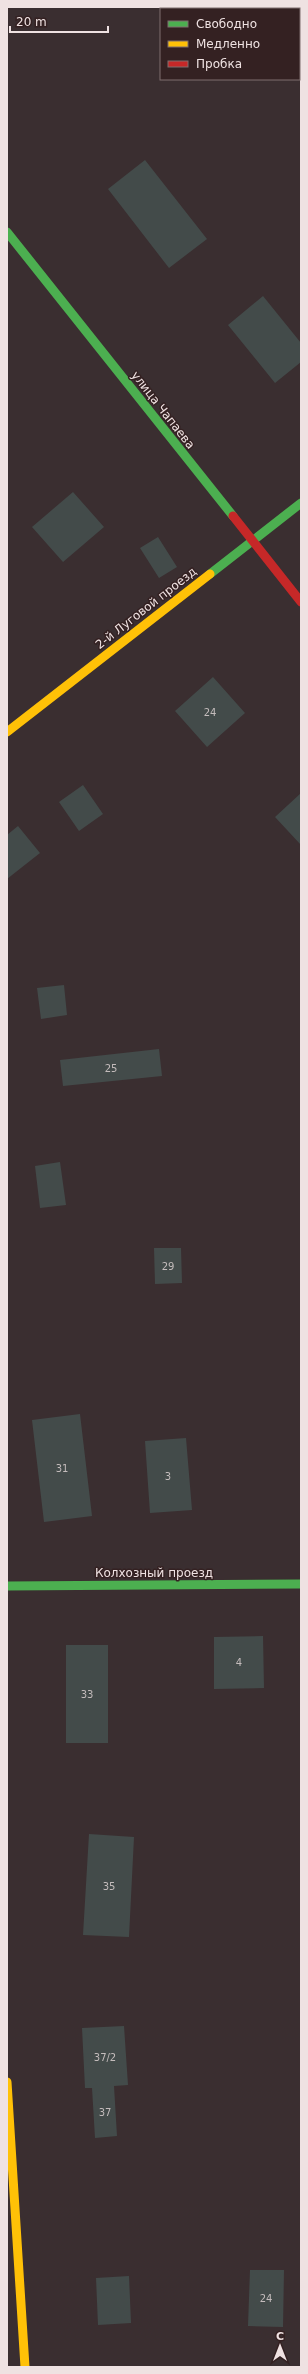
<svg xmlns="http://www.w3.org/2000/svg" width="308" height="2374" viewBox="0 0 308 2374" font-family="'DejaVu Sans',sans-serif">
  <rect width="100%" height="100%" fill="#3a2e30"/>
  <path fill="#434b4a" d="M 145,160 L 207,239 L 169,268 L 108,189 Z
    M 263,296 L 301,343 L 301,362 L 275,383 L 228,325 Z
    M 73,492 L 104,527 L 63,562 L 32,527 Z
    M 158,537 L 177,567 L 159,578 L 140,548 Z
    M 213,677 L 245,713 L 207,747 L 175,711 Z
    M 83,785 L 103,814 L 79,831 L 59,802 Z
    M 301,793 L 301,845 L 275,817 Z
    M 18,826 L 40,853 L 7,879 L 7,835 Z
    M 64,985 L 67,1015 L 41,1019 L 37,988 Z
    M 159,1049 L 162,1076 L 63,1086 L 60,1060 Z
    M 60,1162 L 66,1205 L 40,1208 L 35,1166 Z
    M 154,1248 L 181,1248 L 182,1283 L 155,1284 Z
    M 80,1414 L 92,1516 L 44,1522 L 32,1420 Z
    M 186,1438 L 192,1510 L 150,1513 L 145,1441 Z
    M 263,1636 L 264,1688 L 214,1689 L 214,1637 Z
    M 66,1645 L 108,1645 L 108,1743 L 66,1743 Z
    M 89,1834 L 134,1837 L 129,1937 L 83,1935 Z
    M 124,2026 L 128,2085 L 114,2086 L 117,2136 L 95,2138 L 92,2088 L 85,2088 L 82,2028 Z
    M 250,2270 L 284,2270 L 283,2327 L 248,2326 Z
    M 129,2276 L 131,2323 L 98,2325 L 96,2278 Z"/>
  <g fill="none" stroke-linecap="round" stroke-linejoin="round">
    <path stroke="#4caf50" stroke-width="9" d="M 7,232 L 233,516
      M 210,574 L 301,503
      M 7,1586 L 301,1584"/>
    <path stroke="#ffc107" stroke-width="9" d="M 7,732 L 210,574
      M 7,2082 L 25,2367"/>
    <path stroke="#c62828" stroke-width="9" d="M 233,516 L 301,602"/>
  </g>
  <g text-anchor="middle" stroke-width="3" stroke-linejoin="round" paint-order="stroke">
    <g font-size="10" fill="#c4bcbc">
      <text x="210" y="716">24</text>
      <text x="111" y="1072">25</text>
      <text x="168" y="1270">29</text>
      <text x="62" y="1472">31</text>
      <text x="168" y="1480">3</text>
      <text x="239" y="1666">4</text>
      <text x="87" y="1698">33</text>
      <text x="109" y="1890">35</text>
      <text x="105" y="2061">37/2</text>
      <text x="105" y="2116">37</text>
      <text x="266" y="2302">24</text>
    </g>
    <g font-size="12" fill="#efe2e2" stroke="#342122">
      <text transform="translate(163 410) rotate(52)" y="4">улица Чапаева</text>
      <text transform="translate(146 608) rotate(-38)" y="4">2-й Луговой проезд</text>
      <text x="154" y="1577">Колхозный проезд</text>
    </g>
  </g>
  <rect width="308" height="2374" fill="none" stroke="#efe2e2" stroke-width="16"/>
  <rect x="160" y="8" width="140" height="72" fill="#342122" stroke="#7f6e6f"/>
  <rect x="168" y="21" width="20" height="6" fill="#4caf50" stroke="#7f6e6f"/>
  <text x="196" y="28" font-size="12" fill="#efe2e2">Свободно</text>
  <rect x="168" y="41" width="20" height="6" fill="#ffc107" stroke="#7f6e6f"/>
  <text x="196" y="48" font-size="12" fill="#efe2e2">Медленно</text>
  <rect x="168" y="61" width="20" height="6" fill="#c62828" stroke="#7f6e6f"/>
  <text x="196" y="68" font-size="12" fill="#efe2e2">Пробка</text>
  <g transform="translate(280 2346)" stroke="#342122" stroke-width="3" paint-order="stroke">
  <path d="M0-3L7 15L0 10L-7 15Z" fill="#efe2e2"/>
  <text y="-6" font-size="11" font-weight="bold" text-anchor="middle" fill="#efe2e2">С</text>
  </g>
  <path d="M10 26v6h98v-6" fill="none" stroke="#efe2e2" stroke-width="2"/>
  <text x="16" y="26" font-size="12" fill="#efe2e2" stroke="#342122" stroke-width="3" paint-order="stroke">20 m</text>
</svg>
